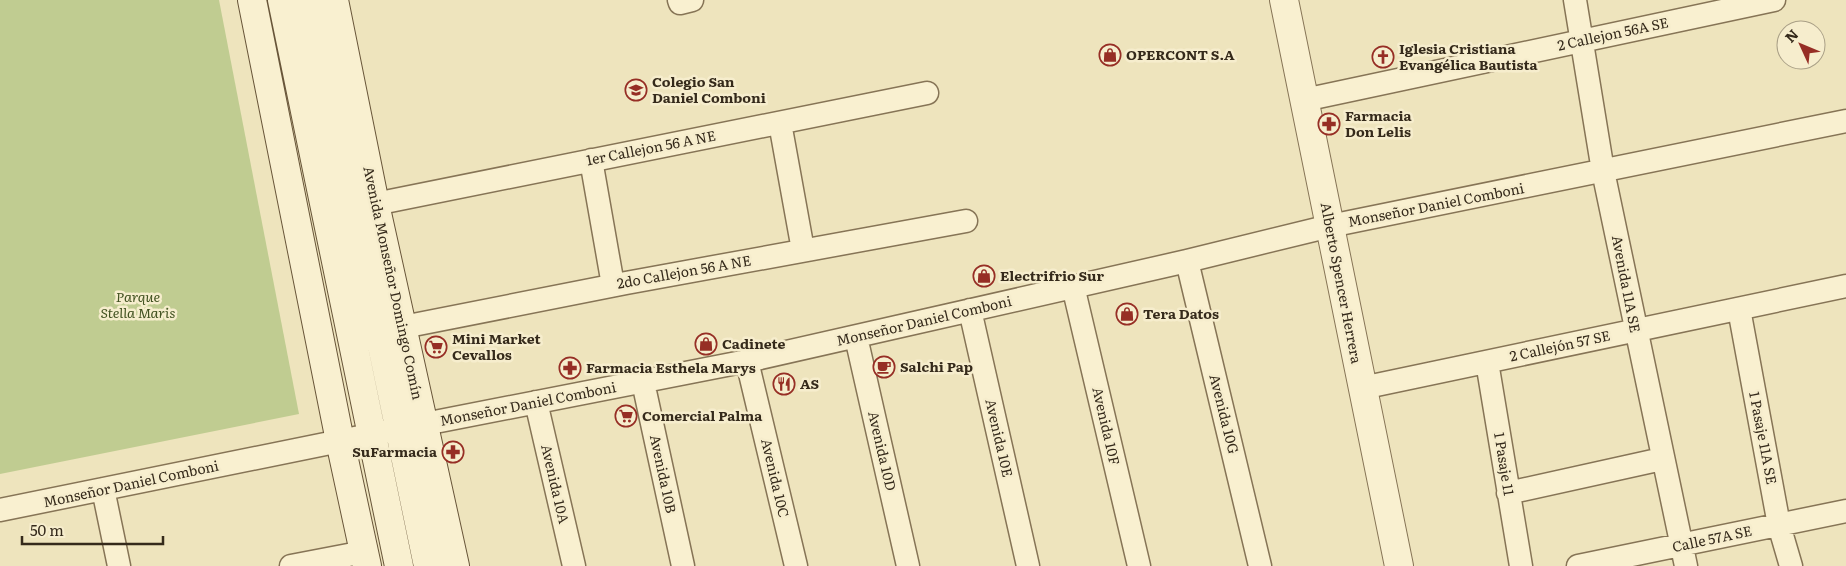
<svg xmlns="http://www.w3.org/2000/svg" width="1846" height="566" viewBox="0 0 1846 566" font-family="Literata,serif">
  <rect width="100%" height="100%" fill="#eee4bd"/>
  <path fill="#c0cc91" d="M 0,0 L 219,0 L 299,414 L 0,474 Z"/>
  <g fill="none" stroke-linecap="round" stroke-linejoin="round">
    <g stroke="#867456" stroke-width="25">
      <path id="minor" d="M 679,0 L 680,3 L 692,0
        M 1575,0 L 1603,171 L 1686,566
        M 1304,100 L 1774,0
        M 780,123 L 803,250
        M 591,160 L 613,285
        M 375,204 L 927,93
        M 1187,261 L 1260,566
        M 1073,286 L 1139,566
        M 1739,309 L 1779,525 L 1791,566
        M 970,310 L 1028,566
        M 403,327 L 626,283 L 966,221
        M 856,337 L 908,566
        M 747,361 L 796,566
        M 1487,362 L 1521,566
        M 643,382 L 683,566
        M 1362,388 L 1846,286
        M 536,402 L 574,566
        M 103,489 L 119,566
        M 1508,493 L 1662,459
        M 0,510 L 399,429 L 747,361 L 1187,261 L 1330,226 L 1846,121
        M 291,566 L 364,552
        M 1578,566 L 1846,511"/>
    </g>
    <g stroke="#867456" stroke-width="30">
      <path id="tertiary" d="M 1284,0 L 1399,566"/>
    </g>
    <g stroke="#685539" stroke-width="30">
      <path id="secondary" d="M 252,0 L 340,441 L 367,566
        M 282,0 L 399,566
        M 310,0 L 428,566
        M 334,0 L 375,204 L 455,566"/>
    </g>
    <use href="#minor" stroke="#f9f0d0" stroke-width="22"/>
    <use href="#tertiary" stroke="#f9f0d0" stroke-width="28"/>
    <use href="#secondary" stroke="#f9f0d0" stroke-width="28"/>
  </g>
  <defs>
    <g id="shop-ring" transform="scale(1.125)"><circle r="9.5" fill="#f6edcd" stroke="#962e25" stroke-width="1.5"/><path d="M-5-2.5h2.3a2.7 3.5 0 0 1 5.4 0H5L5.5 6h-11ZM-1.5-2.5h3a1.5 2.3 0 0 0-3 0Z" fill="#962e25"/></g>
    <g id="church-ring" transform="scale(1.125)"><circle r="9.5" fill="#f6edcd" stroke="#962e25" stroke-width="1.5"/><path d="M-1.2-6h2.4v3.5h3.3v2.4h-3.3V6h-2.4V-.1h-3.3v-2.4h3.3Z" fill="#962e25"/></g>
    <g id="school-ring" transform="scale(1.125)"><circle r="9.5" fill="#f6edcd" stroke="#962e25" stroke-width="1.5"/><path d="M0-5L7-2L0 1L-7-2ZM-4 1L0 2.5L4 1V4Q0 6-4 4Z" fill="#962e25"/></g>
    <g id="pharmacy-ring" transform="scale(1.125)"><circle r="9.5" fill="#f6edcd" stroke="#962e25" stroke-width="1.5"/><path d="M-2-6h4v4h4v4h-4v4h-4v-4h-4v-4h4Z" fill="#962e25"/></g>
    <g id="supermarket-ring" transform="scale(1.125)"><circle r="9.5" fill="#f6edcd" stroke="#962e25" stroke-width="1.5"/><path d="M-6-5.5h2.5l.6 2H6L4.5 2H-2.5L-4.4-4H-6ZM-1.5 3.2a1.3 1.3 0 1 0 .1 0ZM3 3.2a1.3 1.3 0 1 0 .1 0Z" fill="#962e25"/></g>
    <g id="cafe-ring" transform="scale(1.125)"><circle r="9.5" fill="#f6edcd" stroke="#962e25" stroke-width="1.5"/><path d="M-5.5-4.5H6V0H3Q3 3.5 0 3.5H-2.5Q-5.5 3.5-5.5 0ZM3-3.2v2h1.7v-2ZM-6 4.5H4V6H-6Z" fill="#962e25"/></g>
    <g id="restaurant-ring" transform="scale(1.125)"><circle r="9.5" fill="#f6edcd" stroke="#962e25" stroke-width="1.5"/><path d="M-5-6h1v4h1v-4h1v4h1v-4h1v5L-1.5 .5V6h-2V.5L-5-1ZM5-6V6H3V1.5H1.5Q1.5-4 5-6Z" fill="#962e25"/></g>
  </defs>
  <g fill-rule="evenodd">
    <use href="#shop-ring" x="1110" y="55"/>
    <use href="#church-ring" x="1383" y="57"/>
    <use href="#school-ring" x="636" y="90"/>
    <use href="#pharmacy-ring" x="1329" y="124"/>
    <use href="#shop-ring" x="984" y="276"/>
    <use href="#shop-ring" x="1127" y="314"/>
    <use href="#shop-ring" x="706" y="344"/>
    <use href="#supermarket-ring" x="436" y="347"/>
    <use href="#cafe-ring" x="884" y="367"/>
    <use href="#pharmacy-ring" x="570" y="368"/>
    <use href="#restaurant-ring" x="784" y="384"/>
    <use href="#supermarket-ring" x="626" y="416"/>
    <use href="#pharmacy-ring" x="453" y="452"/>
  </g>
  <g text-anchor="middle" stroke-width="5" stroke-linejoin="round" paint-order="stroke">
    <g font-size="14" fill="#352a1b" stroke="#f6edcd">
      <text transform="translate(1613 34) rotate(-12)" y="5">2 Callejon 56A SE</text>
      <text transform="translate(651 148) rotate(-11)" y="5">1er Callejon 56 A NE</text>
      <text transform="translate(1436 205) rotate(-11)" y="5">Monseñor Daniel Comboni</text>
      <text transform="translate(684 272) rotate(-10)" y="5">2do Callejon 56 A NE</text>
      <text transform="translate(393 283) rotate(78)" y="5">Avenida Monseñor Domingo Comín</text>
      <text transform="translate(1341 283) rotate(79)" y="5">Alberto Spencer Herrera</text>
      <text transform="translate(1626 284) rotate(79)" y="5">Avenida 11A SE</text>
      <text transform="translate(924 321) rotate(-13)" y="5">Monseñor Daniel Comboni</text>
      <text transform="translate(1560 346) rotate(-12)" y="5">2 Callejón 57 SE</text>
      <text transform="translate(528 404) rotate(-11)" y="5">Monseñor Daniel Comboni</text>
      <text transform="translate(1224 414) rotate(76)" y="5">Avenida 10G</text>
      <text transform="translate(1106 426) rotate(77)" y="5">Avenida 10F</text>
      <text transform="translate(999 438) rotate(77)" y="5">Avenida 10E</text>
      <text transform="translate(1763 438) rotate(79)" y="5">1 Pasaje 11A SE</text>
      <text transform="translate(882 451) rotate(77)" y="5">Avenida 10D</text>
      <text transform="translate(1504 464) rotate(81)" y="5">1 Pasaje 11</text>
      <text transform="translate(663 474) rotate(78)" y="5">Avenida 10B</text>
      <text transform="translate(775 478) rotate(77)" y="5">Avenida 10C</text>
      <text transform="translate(131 484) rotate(-12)" y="5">Monseñor Daniel Comboni</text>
      <text transform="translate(555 484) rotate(77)" y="5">Avenida 10A</text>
      <text transform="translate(1712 539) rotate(-12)" y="5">Calle 57A SE</text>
    </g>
    <g font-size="14" font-weight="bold" fill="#352a1b" stroke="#f6edcd" text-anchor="start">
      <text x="1399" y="54">Iglesia Cristiana<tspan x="1399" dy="16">Evangélica Bautista</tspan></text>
      <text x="1126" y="60">OPERCONT S.A</text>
      <text x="652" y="87">Colegio San<tspan x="652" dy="16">Daniel Comboni</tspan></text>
      <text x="1345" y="121">Farmacia<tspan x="1345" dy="16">Don Lelis</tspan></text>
      <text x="1000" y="281">Electrifrio Sur</text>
      <text x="1143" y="319">Tera Datos</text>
      <text x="452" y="344">Mini Market<tspan x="452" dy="16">Cevallos</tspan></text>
      <text x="722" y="349">Cadinete</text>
      <text x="900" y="372">Salchi Pap</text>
      <text x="586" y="373">Farmacia Esthela Marys</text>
      <text x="800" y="389">AS</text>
      <text x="642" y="421">Comercial Palma</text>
      <text x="437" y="457" text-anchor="end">SuFarmacia</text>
    </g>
    <g font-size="14" font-style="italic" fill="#425221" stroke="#f6edcd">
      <text x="138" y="302">Parque<tspan x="138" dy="16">Stella Maris</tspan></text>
    </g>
  </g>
  <g transform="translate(1801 45) rotate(314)"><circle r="24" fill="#f6edcd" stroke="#a99f86"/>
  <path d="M0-4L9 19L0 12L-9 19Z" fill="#962e25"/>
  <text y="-8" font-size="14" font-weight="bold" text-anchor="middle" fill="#352a1b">N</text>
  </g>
  <path d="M22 536v8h141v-8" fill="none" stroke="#352a1b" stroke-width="2.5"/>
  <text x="30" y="536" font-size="15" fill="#352a1b" stroke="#f6edcd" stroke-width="4" paint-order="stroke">50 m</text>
</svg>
